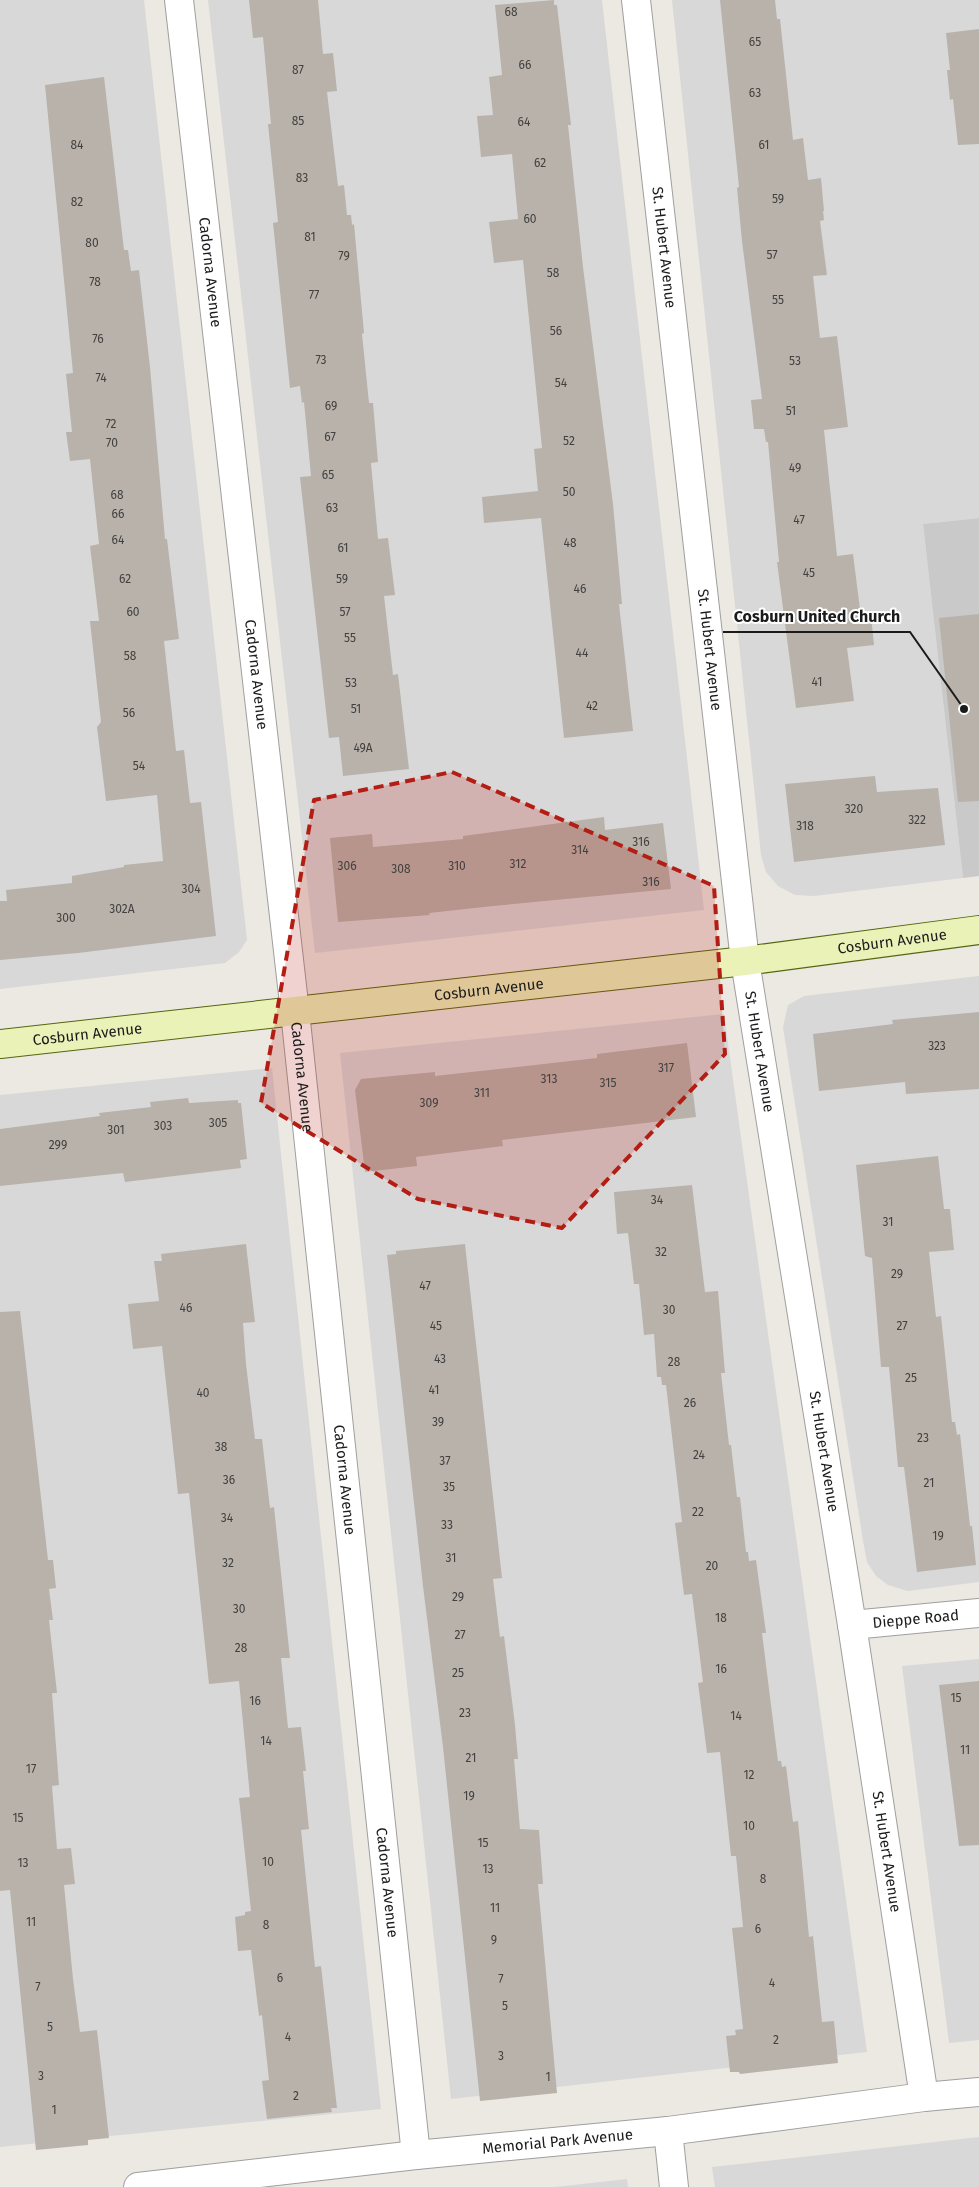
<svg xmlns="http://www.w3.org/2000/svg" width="979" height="2187" viewBox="0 0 979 2187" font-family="'Fira Sans',sans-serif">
  <rect width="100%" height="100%" fill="#ebe9e1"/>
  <path fill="#d9d8d8" d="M 0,0 L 144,0 L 247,940 L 239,952 L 225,963 L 0,989 Z
    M 208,0 L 602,0 L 704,910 L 315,953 Z
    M 672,0 L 979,0 L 979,518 L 923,524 L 963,878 L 814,896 L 795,895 L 778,886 L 766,872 L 761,855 Z
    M 979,976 L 979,1582 L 908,1591 L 888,1585 L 876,1576 L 867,1562 L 863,1541 L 783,1027 L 788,1005 L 804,996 Z
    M 724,1014 L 867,2052 L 451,2099 L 340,1053 Z
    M 272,1068 L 381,2109 L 0,2147 L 0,1095 Z
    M 979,1659 L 979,2040 L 949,2043 L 902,1666 Z
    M 979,2137 L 979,2187 L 715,2187 L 712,2167 Z
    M 627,2179 L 628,2187 L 555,2187 Z"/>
  <path fill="#c9c9c9" d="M 979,518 L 979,876 L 963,878 L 923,524 Z"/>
  <path fill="#b8b2ab" d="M 249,0 L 318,0 L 323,54 L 333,53 L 337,91 L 327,92 L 338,186 L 344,185 L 347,215 L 351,215 L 352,225 L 354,224 L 364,333 L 362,334 L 369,403 L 373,403 L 378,462 L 371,463 L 378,539 L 388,538 L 395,595 L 384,596 L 393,675 L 398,674 L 409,769 L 343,776 L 339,737 L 329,738 L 300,477 L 311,476 L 304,402 L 302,403 L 300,386 L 290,388 L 273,223 L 278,222 L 268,124 L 271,124 L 263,37 L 253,38 Z
    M 554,0 L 554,5 L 557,5 L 571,125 L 568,125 L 583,267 L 613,504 L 622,604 L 619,604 L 633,731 L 564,738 L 541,518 L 484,523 L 482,497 L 538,491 L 534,449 L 542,448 L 523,260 L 494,263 L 489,222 L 518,219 L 512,154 L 481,157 L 477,116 L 493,115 L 489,77 L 502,75 L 495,5 Z
    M 720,0 L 775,0 L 777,19 L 780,19 L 793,140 L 803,138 L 808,180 L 821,178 L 824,211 L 823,211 L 824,220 L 820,221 L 827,275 L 813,276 L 820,338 L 837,336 L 848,427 L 824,430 L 837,556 L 853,554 L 861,617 L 871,616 L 874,645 L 847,648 L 854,701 L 796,708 L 777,562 L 779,562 L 768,442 L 766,442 L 764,429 L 754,429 L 751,400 L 762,399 L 742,241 L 737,188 L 739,187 Z
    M 979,29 L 979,144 L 958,145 L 953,99 L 950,100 L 947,70 L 950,70 L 946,33 Z
    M 104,77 L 124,250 L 128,250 L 131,271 L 139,270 L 150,367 L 165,539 L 167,539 L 179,639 L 164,641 L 176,751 L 184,750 L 190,803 L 201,802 L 216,936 L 78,953 L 0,960 L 0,901 L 7,901 L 6,890 L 72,883 L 72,876 L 124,867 L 124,865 L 163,861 L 157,795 L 106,801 L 97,727 L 101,722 L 90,621 L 99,621 L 90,546 L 99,544 L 94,497 L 90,459 L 70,461 L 66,432 L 72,432 L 66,374 L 73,373 L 45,85 Z
    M 979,614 L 979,801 L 958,802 L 939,618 Z
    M 875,776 L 877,792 L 938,788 L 945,845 L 794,862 L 785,784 Z
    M 604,817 L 605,830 L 663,823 L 671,889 L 493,906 L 429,913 L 430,915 L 338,922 L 330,838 L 372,834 L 373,847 L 463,839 L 463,836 Z
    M 979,1012 L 979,1089 L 906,1094 L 905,1082 L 819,1091 L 813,1034 L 893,1024 L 892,1020 Z
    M 687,1043 L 696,1117 L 502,1140 L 503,1146 L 416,1157 L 417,1166 L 365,1172 L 355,1090 L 361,1079 L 435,1072 L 435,1076 L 597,1058 L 597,1054 Z
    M 188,1098 L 189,1103 L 238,1100 L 238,1103 L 241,1103 L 247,1159 L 240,1160 L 241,1168 L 125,1182 L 123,1173 L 0,1186 L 0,1129 L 100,1116 L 99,1113 L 151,1107 L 150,1102 Z
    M 938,1156 L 944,1209 L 950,1209 L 954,1250 L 929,1252 L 936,1317 L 941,1316 L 952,1422 L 955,1422 L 957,1435 L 960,1434 L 970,1526 L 972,1526 L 976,1565 L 917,1572 L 904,1467 L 898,1467 L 889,1367 L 881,1367 L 872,1258 L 865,1256 L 856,1165 Z
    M 692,1185 L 705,1292 L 718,1291 L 725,1373 L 721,1373 L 729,1445 L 731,1445 L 737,1497 L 740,1497 L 746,1552 L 748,1552 L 749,1561 L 756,1560 L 766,1633 L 762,1633 L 778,1761 L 781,1761 L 782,1767 L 786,1766 L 793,1822 L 798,1821 L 809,1937 L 813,1936 L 822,2022 L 834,2021 L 838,2063 L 740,2074 L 739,2072 L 730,2072 L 726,2036 L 736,2035 L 735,2030 L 743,2029 L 732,1928 L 743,1927 L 736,1856 L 731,1856 L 720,1752 L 707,1753 L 698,1683 L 703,1682 L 692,1594 L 684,1595 L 675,1523 L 682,1522 L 666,1385 L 662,1385 L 661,1377 L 657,1377 L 654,1334 L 644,1335 L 639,1284 L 634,1284 L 628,1233 L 617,1234 L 614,1192 Z
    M 246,1244 L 255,1322 L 243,1323 L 246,1364 L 255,1439 L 262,1439 L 270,1508 L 274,1507 L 290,1658 L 281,1658 L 288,1728 L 301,1727 L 306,1771 L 303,1771 L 309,1829 L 301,1830 L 315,1967 L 321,1966 L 337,2108 L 331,2108 L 332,2112 L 267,2119 L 262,2081 L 269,2080 L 262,2015 L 259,2016 L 251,1950 L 238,1951 L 235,1917 L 245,1915 L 245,1912 L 251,1911 L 239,1798 L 250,1797 L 239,1681 L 209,1684 L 189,1493 L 178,1494 L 162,1346 L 133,1349 L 128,1304 L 159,1301 L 154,1261 L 162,1261 L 161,1254 Z
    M 465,1244 L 502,1578 L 493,1579 L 500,1637 L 504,1636 L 515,1725 L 518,1759 L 514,1759 L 520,1829 L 539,1830 L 543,1884 L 538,1884 L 557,2093 L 480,2101 L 443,1747 L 423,1586 L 387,1255 L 396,1254 L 396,1251 Z
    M 20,1311 L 48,1560 L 53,1560 L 56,1588 L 49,1589 L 53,1620 L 49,1620 L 57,1693 L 52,1693 L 59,1785 L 52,1786 L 57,1849 L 71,1848 L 75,1884 L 64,1885 L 73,1979 L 80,2032 L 97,2030 L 109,2138 L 88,2140 L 88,2145 L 36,2150 L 10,1890 L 0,1891 L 0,1312 Z
    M 979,1681 L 979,1845 L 959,1846 L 939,1685 Z"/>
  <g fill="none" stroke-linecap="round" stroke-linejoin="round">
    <g stroke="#9f9f9f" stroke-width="30">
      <g id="street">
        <path id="s1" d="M 179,0 L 295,1012 L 416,2155"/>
        <path id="s2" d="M 636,0 L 745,961 L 852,1625 L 924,2097"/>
        <path id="s3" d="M 852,1625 L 979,1613"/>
        <path d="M 668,2131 L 674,2187"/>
        <path id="s4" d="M 138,2187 L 416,2155 L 668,2131 L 924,2097 L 979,2092"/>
      </g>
    </g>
    <g stroke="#56650f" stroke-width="30">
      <g id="secondary">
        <path id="s5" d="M 0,1044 L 745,961 L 979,930"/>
      </g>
    </g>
    <use href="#street" stroke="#fff" stroke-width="28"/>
    <use href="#secondary" stroke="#ebf2b8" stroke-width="28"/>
  </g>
  <path fill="#b31d13" fill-opacity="0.2" stroke="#b31d13" stroke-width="4" stroke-dasharray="10 6" stroke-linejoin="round" d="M 452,772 L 714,886 L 725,1054 L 562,1228 L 418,1199 L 261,1103 L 314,800 Z"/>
  <g text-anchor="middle" stroke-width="4" stroke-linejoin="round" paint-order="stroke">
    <g font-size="12" fill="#42413f">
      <text x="511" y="16">68</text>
      <text x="755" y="46">65</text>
      <text x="525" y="69">66</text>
      <text x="298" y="74">87</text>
      <text x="755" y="97">63</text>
      <text x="298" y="125">85</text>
      <text x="524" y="126">64</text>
      <text x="77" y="149">84</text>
      <text x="764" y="149">61</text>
      <text x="540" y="167">62</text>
      <text x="302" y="182">83</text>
      <text x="778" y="203">59</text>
      <text x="77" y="206">82</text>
      <text x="530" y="223">60</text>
      <text x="310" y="241">81</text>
      <text x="92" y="247">80</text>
      <text x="772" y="259">57</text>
      <text x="344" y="260">79</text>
      <text x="553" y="277">58</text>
      <text x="95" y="286">78</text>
      <text x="314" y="299">77</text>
      <text x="778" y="304">55</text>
      <text x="556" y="335">56</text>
      <text x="98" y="343">76</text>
      <text x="321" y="364">73</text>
      <text x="795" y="365">53</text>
      <text x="101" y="382">74</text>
      <text x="561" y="387">54</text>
      <text x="331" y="410">69</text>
      <text x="791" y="415">51</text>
      <text x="111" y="428">72</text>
      <text x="330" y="441">67</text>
      <text x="569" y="445">52</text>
      <text x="112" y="447">70</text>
      <text x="795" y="472">49</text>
      <text x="328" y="479">65</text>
      <text x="569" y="496">50</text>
      <text x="117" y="499">68</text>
      <text x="332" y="512">63</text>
      <text x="118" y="518">66</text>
      <text x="799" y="524">47</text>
      <text x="118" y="544">64</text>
      <text x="570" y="547">48</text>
      <text x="343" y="552">61</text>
      <text x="809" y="577">45</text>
      <text x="125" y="583">62</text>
      <text x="342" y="583">59</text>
      <text x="580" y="593">46</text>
      <text x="133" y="616">60</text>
      <text x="345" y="616">57</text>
      <text x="350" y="642">55</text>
      <text x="582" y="657">44</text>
      <text x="130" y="660">58</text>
      <text x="817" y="686">41</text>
      <text x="351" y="687">53</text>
      <text x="592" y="710">42</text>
      <text x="356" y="713">51</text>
      <text x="129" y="717">56</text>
      <text x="363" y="752">49A</text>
      <text x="139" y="770">54</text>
      <text x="854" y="813">320</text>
      <text x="917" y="824">322</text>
      <text x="805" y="830">318</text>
      <text x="641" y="846">316</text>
      <text x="580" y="854">314</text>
      <text x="518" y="868">312</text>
      <text x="347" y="870">306</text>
      <text x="457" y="870">310</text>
      <text x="401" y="873">308</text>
      <text x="651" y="886">316</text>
      <text x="191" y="893">304</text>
      <text x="122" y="913">302A</text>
      <text x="66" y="922">300</text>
      <text x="937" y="1050">323</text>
      <text x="666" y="1072">317</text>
      <text x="549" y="1083">313</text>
      <text x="608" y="1087">315</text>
      <text x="482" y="1097">311</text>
      <text x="429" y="1107">309</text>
      <text x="218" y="1127">305</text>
      <text x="163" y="1130">303</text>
      <text x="116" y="1134">301</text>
      <text x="58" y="1149">299</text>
      <text x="657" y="1204">34</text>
      <text x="888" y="1226">31</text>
      <text x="661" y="1256">32</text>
      <text x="897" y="1278">29</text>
      <text x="425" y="1290">47</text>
      <text x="186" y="1312">46</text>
      <text x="669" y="1314">30</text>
      <text x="436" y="1330">45</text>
      <text x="902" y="1330">27</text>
      <text x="440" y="1363">43</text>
      <text x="674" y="1366">28</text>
      <text x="911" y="1382">25</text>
      <text x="434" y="1394">41</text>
      <text x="203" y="1397">40</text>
      <text x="690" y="1407">26</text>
      <text x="438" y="1426">39</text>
      <text x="923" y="1442">23</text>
      <text x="221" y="1451">38</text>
      <text x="699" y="1459">24</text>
      <text x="445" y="1465">37</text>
      <text x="229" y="1484">36</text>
      <text x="929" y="1487">21</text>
      <text x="449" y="1491">35</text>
      <text x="698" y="1516">22</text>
      <text x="227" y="1522">34</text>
      <text x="447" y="1529">33</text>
      <text x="938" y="1540">19</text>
      <text x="451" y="1562">31</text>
      <text x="228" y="1567">32</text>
      <text x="712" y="1570">20</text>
      <text x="458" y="1601">29</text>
      <text x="239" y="1613">30</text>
      <text x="721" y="1622">18</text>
      <text x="460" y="1639">27</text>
      <text x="241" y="1652">28</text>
      <text x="721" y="1673">16</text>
      <text x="458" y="1677">25</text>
      <text x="956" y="1702">15</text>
      <text x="255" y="1705">16</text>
      <text x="465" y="1717">23</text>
      <text x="736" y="1720">14</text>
      <text x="266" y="1745">14</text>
      <text x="965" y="1754">11</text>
      <text x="471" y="1762">21</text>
      <text x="31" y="1773">17</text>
      <text x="749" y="1779">12</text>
      <text x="469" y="1800">19</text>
      <text x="18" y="1822">15</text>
      <text x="749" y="1830">10</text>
      <text x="483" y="1847">15</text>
      <text x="268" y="1866">10</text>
      <text x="23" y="1867">13</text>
      <text x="488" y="1873">13</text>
      <text x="763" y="1883">8</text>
      <text x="495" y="1912">11</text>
      <text x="31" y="1926">11</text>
      <text x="266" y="1929">8</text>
      <text x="758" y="1933">6</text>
      <text x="494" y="1944">9</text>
      <text x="280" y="1982">6</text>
      <text x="501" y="1983">7</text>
      <text x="772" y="1987">4</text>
      <text x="38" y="1991">7</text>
      <text x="505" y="2010">5</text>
      <text x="50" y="2031">5</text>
      <text x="288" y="2041">4</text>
      <text x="776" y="2044">2</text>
      <text x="501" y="2060">3</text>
      <text x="41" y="2080">3</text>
      <text x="548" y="2081">1</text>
      <text x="296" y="2100">2</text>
      <text x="54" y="2114">1</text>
    </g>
    <g font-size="15" fill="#1b1b1b" stroke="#fff">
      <text dy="5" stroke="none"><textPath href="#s2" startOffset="249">St. Hubert Avenue</textPath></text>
      <text dy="5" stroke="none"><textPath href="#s1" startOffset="274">Cadorna Avenue</textPath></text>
      <text dy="5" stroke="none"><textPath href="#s2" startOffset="654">St. Hubert Avenue</textPath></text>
      <text dy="5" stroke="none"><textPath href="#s1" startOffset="679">Cadorna Avenue</textPath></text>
      <text dy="5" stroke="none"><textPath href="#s5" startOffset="898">Cosburn Avenue</textPath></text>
      <text dy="5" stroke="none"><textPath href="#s5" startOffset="492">Cosburn Avenue</textPath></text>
      <text dy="5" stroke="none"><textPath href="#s5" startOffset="88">Cosburn Avenue</textPath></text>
      <text dy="5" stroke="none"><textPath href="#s2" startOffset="1059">St. Hubert Avenue</textPath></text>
      <text dy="5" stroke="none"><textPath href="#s1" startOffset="1084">Cadorna Avenue</textPath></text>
      <text dy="5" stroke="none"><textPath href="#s2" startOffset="1464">St. Hubert Avenue</textPath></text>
      <text dy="5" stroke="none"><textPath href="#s1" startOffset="1489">Cadorna Avenue</textPath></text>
      <text dy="5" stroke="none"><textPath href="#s3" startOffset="64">Dieppe Road</textPath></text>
      <text dy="5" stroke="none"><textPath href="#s2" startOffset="1869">St. Hubert Avenue</textPath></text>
      <text dy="5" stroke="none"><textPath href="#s1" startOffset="1894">Cadorna Avenue</textPath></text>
      <text dy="5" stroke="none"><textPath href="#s4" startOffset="422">Memorial Park Avenue</textPath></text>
    </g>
  </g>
  <path fill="none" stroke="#1b1b1b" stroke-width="2" d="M964 709L910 632H723"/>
  <circle fill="#1b1b1b" stroke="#fff" stroke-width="2" cx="964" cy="709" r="5"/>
  <g font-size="16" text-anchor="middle" font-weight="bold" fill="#1b1b1b" stroke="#fff" stroke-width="4" stroke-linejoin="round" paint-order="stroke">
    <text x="817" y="622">Cosburn United Church</text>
  </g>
</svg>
